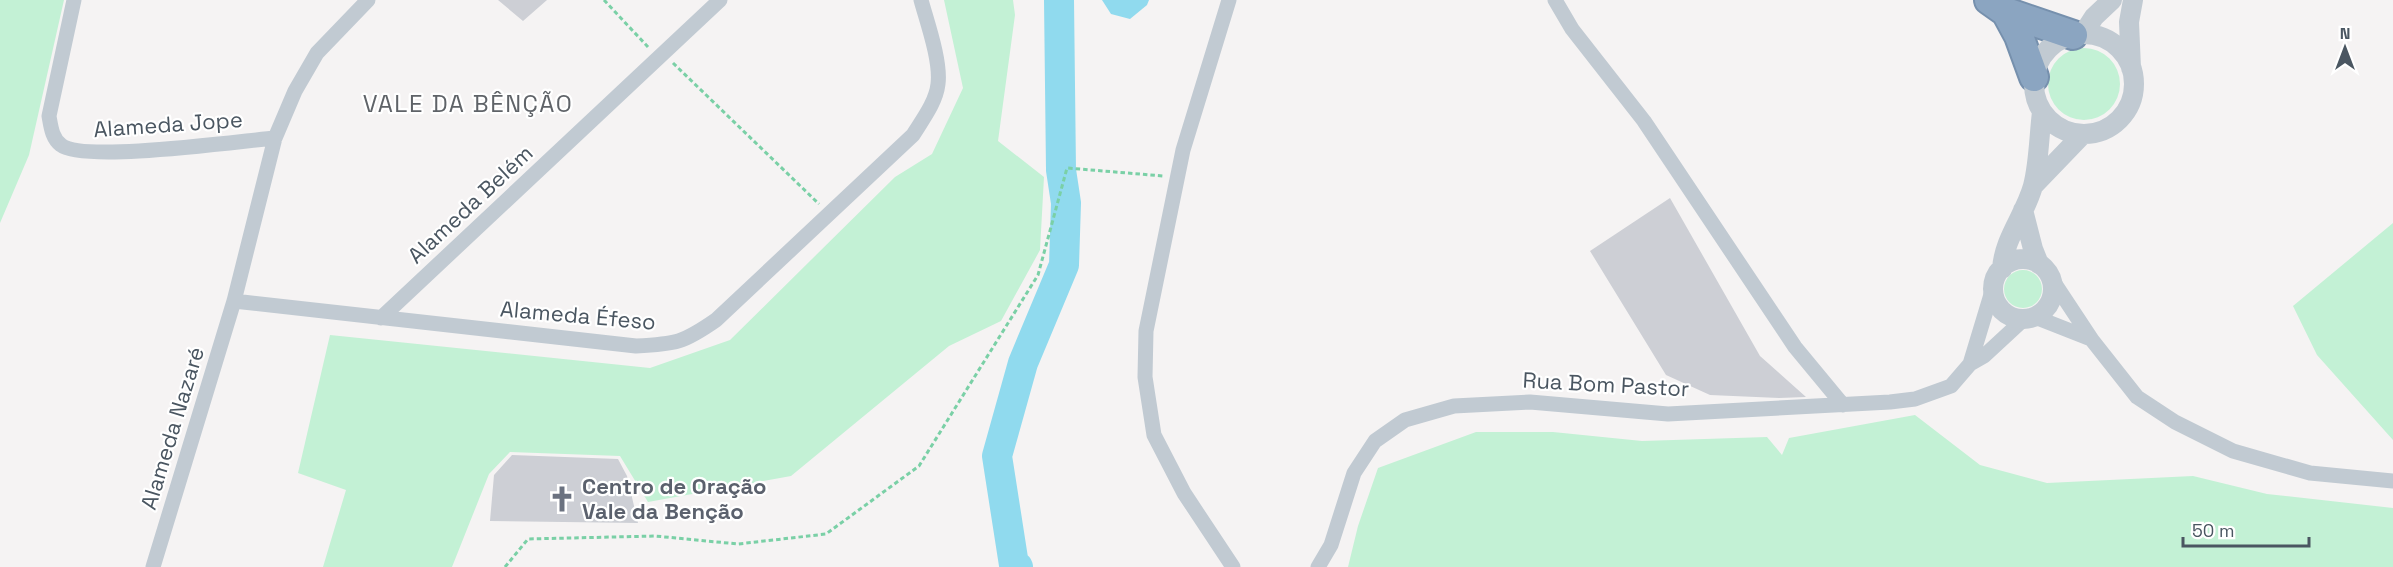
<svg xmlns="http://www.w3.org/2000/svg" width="2393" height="567" viewBox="0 0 2393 567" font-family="'Space Grotesk',sans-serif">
  <rect width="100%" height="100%" fill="#f5f3f3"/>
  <path fill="#c3f1d5" d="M 0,0 L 64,0 L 29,155 L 0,223 Z
    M 944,0 L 1013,0 L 1015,15 L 998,141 L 1044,177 L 1040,250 L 1001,321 L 949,346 L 791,476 L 648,502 L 620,456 L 510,452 L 489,474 L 452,567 L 323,567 L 346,490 L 298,473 L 330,335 L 650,368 L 730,340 L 895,177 L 932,154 L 963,88 Z
    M2048 84a36 36 0 1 1 72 0a36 36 0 1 1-72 0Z
    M 2393,223 L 2393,440 L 2317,355 L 2293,306 Z
    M2004 289a19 19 0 1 1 38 0a19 19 0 1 1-38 0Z
    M 1915,415 L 1980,465 L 2047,483 L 2193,476 L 2267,494 L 2393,508 L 2393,567 L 1348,567 L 1358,526 L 1378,468 L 1476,432 L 1553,432 L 1642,441 L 1767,437 L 1782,455 L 1789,438 Z"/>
  <path fill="#90daee" d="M 1102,0 L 1149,0 L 1147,5 L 1130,19 L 1111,14 Z"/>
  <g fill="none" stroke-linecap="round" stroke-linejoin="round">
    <path stroke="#90daee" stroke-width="30" d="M 1018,567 L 1014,565 L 997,456 L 1023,363 L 1064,265 L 1066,203 L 1061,170 L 1059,0"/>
  </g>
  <path fill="#cdcfd5" d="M 498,0 L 547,0 L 523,21 Z
    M 1670,198 L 1760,356 L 1806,397 L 1779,398 L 1710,395 L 1666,375 L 1590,251 Z
    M 512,455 L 618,459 L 627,476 L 638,523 L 490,521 L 494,475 Z"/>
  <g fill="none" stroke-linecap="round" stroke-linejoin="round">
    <g stroke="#7690ad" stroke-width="32">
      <path id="motorway" d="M 1989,0 L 2006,12 L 2073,35
        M 2006,12 L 2019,36 L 2034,77"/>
    </g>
    <path stroke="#7ad0a6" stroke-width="3" stroke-dasharray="4.5 3" stroke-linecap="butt" d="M 604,0 L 648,47
      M 673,63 L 819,204
      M 505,567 L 528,539 L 655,536 L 738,544 L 826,534 L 919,466 L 1038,275 L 1067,168 L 1163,176"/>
    <path stroke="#c1cad2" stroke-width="15" d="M 74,0 L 49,116 C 51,127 52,138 61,145 C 83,163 240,141 275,138
      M 1229,0 L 1183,150 L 1146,331 L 1145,377 L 1154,435 L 1184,493 L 1233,567
      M 1555,0 L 1572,29 L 1644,121 L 1795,347 L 1843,405
      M 2051,278 L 2092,340 L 2137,397 L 2175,422 L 2233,451 L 2310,473 L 2393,481
      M 234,301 L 636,346 C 676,344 683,343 716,320 L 913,135 C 923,119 936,102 938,84 C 941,61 927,22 921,0
      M 2035,317 L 2091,339
      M 381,318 L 720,0
      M 1970,364 L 1993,288
      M 153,567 L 234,301 L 275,138 L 295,91 L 317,53 L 368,0
      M 1318,567 L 1331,545 L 1354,473 L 1375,441 L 1405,420 L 1454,406 L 1530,402 L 1668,414 L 1890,402 L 1915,399 L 1951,386 L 1970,364 L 1984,356 L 2024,319"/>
    <path stroke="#c1cad2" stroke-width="20" d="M 2083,34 L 2094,17 L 2112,0
      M2034 84a50 50 0 1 1 100 0a50 50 0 1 1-100 0Z
      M 2131,68 L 2129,22 L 2133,0
      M 2033,186 L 2083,134
      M 2023,210 L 2033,249 L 2039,264
      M1993 289a30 30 0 1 1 60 0a30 30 0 1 1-60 0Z
      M 2002,269 C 2004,238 2025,215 2033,186 C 2039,163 2039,136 2042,112"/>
    <use href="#motorway" stroke="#8ba5c1" stroke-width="28"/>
  </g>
  <defs>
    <g id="church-bare" transform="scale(2.07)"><path d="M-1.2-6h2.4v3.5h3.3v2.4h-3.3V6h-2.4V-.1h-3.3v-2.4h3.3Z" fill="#6b7280" stroke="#fff" stroke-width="2.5" paint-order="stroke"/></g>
  </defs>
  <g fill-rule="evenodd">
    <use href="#church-bare" x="562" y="499"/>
  </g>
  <g text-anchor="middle" stroke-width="4.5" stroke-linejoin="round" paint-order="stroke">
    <g font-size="22" fill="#4a5661" stroke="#fff">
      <text transform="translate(168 124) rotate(-4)" y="8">Alameda Jope</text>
      <text transform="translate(470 204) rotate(-43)" y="8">Alameda Belém</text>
      <text transform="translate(578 315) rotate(5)" y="8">Alameda Éfeso</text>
      <text transform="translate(1606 384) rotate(3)" y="8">Rua Bom Pastor</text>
      <text transform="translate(172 428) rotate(-73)" y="8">Alameda Nazaré</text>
    </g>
    <g font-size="22" font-weight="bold" fill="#5b616d" stroke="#fff" text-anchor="start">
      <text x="582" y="494">Centro de Oração<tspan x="582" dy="25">Vale da Benção</tspan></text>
    </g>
    <g font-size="24" letter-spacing="1.5" fill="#5f6368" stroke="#fff">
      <text x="468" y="112">VALE DA BÊNÇÃO</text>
    </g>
  </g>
  <g transform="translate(2345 48)" stroke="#ffffff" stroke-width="4.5" paint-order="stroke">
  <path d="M0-4.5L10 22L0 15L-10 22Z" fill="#4a5661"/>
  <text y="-9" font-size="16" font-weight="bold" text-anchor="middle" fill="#4a5661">N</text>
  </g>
  <path d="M2183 537v9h126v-9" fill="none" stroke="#4a5661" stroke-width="3"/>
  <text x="2192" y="537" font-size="18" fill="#4a5661" stroke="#ffffff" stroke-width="4.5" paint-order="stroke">50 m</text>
</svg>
